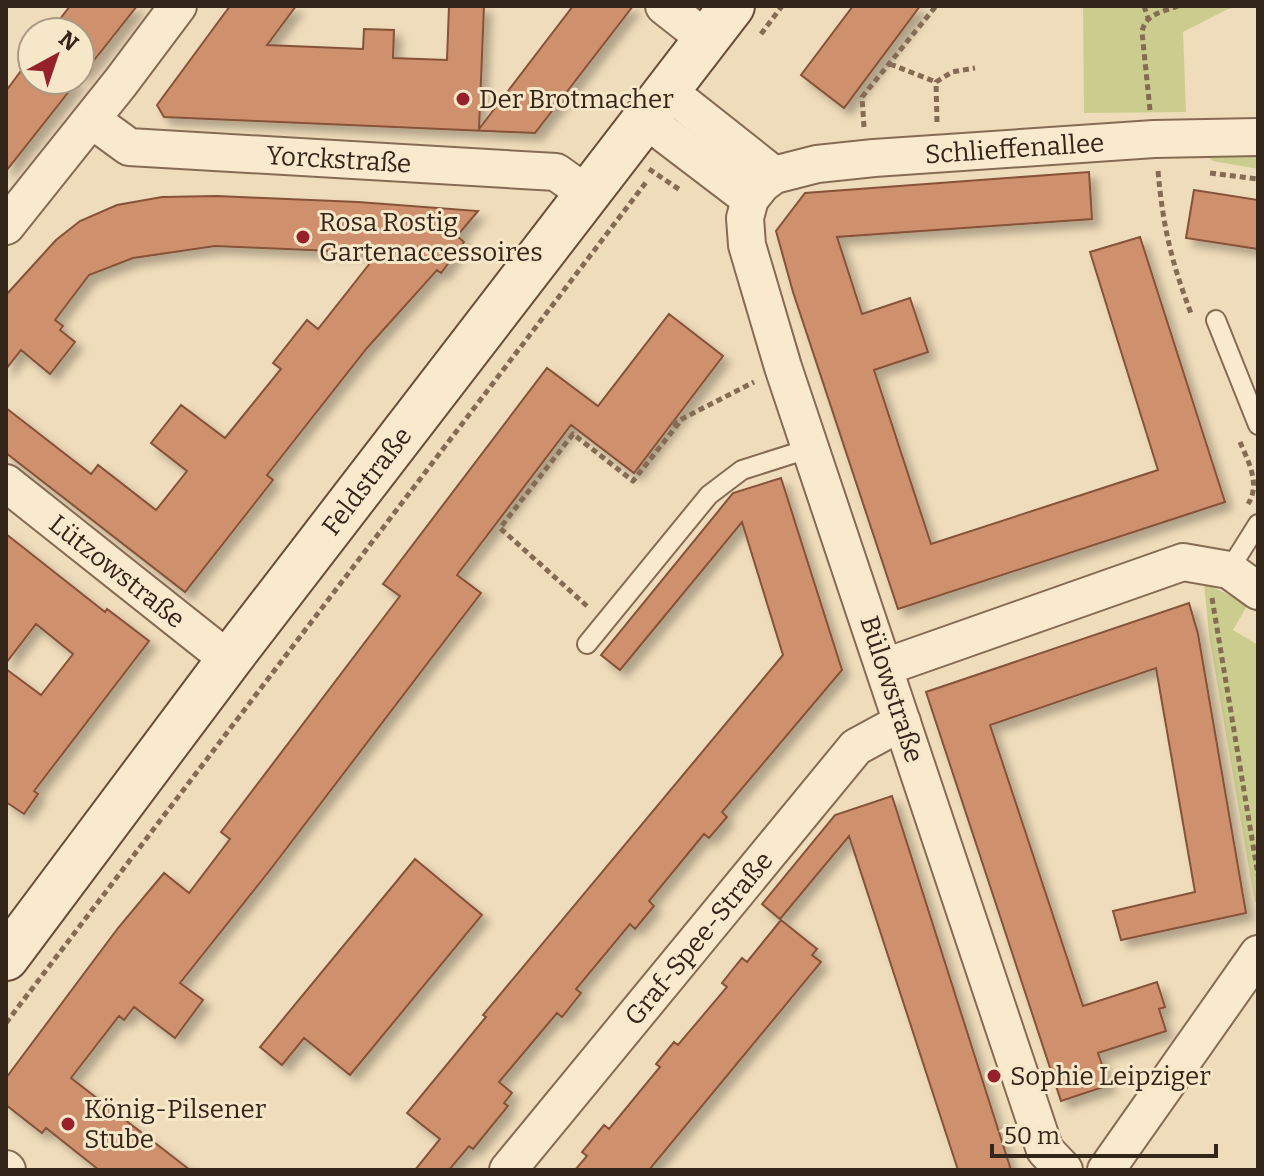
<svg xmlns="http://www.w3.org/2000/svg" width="1264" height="1176" viewBox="0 0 1264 1176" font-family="Bitter,serif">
  <defs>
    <filter id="shadow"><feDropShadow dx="7" dy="7" stdDeviation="4" flood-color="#0004"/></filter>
  </defs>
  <rect width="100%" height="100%" fill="#efdcba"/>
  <path fill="#cacd8e" d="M 1083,6 L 1241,6 L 1228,9 L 1183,32 L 1186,112 L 1084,113 Z
    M 1213,153 L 1258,155 L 1258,169 L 1213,161 L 1210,158 Z
    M 1204,583 L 1248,604 L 1233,630 L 1258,645 L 1258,898 L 1255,903 L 1209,635 Z"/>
  <path fill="#cf906d" stroke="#865239" stroke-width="2" filter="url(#shadow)" d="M 70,6 L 137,6 L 80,78 L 80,32 L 50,32 Z
    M 230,6 L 296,6 L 267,45 L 363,49 L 364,29 L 394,30 L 393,58 L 447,60 L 449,6 L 484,6 L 479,129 L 573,6 L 633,6 L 535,133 L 164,117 L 157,105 Z
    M 853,6 L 920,6 L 844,108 L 801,75 Z
    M 32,56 L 32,80 L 78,80 L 6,171 L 6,91 Z
    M 1089,172 L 1092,219 L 837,237 L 862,314 L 910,298 L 928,352 L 874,370 L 931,544 L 1158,470 L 1090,252 L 1140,237 L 1225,502 L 898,609 L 793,292 L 776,231 L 805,193 Z
    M 1194,190 L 1258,200 L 1258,249 L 1186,238 Z
    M 217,196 L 358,202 L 478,211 L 457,236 L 464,242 L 441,273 L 437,270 L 367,348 L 267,475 L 273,480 L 185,592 L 6,453 L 6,408 L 91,474 L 98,465 L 156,510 L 187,471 L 151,443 L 181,405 L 225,438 L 281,369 L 273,363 L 307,320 L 318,329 L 378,253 L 215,246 L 133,258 L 89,275 L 55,320 L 63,326 L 60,330 L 75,342 L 50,374 L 21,350 L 6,369 L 6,295 L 56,240 L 80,221 L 117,205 L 162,197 Z
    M 669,314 L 723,356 L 634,473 L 571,425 L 457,575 L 481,593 L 270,870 L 180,983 L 203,1000 L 175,1038 L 134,1007 L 124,1020 L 119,1016 L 71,1078 L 190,1170 L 99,1170 L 46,1128 L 42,1133 L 6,1105 L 6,1078 L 118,928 L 164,873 L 189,893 L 230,839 L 221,832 L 400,596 L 383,584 L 547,368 L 598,406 Z
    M 781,478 L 842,670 L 722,812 L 727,817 L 709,838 L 704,834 L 649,901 L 654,906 L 635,929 L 630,924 L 576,989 L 581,993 L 562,1017 L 557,1013 L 499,1082 L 512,1093 L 504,1103 L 508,1106 L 473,1149 L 469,1146 L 449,1170 L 415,1170 L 440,1139 L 407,1113 L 486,1017 L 483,1015 L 783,655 L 742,522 L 620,670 L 601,655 L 733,493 Z
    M 6,534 L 105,612 L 107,609 L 149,641 L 34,791 L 38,794 L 24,814 L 6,802 L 6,669 L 41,695 L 73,654 L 36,624 L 6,663 Z
    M 1189,603 L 1198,634 L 1246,913 L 1121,940 L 1113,911 L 1195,892 L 1156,668 L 990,725 L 1083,1006 L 1157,982 L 1165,1007 L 1159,1009 L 1166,1031 L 1098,1053 L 1109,1085 L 1061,1101 L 926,692 Z
    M 892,796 L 1011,1170 L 958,1170 L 849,836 L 780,919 L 762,904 L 835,815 Z
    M 415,859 L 482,915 L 350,1075 L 304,1038 L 282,1065 L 260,1047 Z
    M 781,920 L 817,949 L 812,955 L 821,962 L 649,1170 L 575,1170 L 587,1156 L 582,1152 L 604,1125 L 609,1129 L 660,1067 L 656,1064 L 674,1042 L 678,1045 L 727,987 L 722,983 L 733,969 L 742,958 L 747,962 Z"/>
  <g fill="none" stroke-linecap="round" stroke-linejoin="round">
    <g stroke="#866b54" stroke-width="22">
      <path id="lane" d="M 1216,320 L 1258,425
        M 1229,570 L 1258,524
        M 587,644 L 709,495 L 742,470 L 811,448"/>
    </g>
    <g stroke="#866b54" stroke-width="40">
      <g id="street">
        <path d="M 664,6 L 706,39"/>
        <path d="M 668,91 L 774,175"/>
        <path d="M 645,119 L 750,199"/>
        <path id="s1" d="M 92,120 L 129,147 L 556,172 L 587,194"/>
        <path d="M 6,226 L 121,82 L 178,6"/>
        <path id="s2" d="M 6,483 L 229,660"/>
        <path d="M 885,667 L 1183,562 L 1229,570 L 1258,591"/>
        <path d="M 6,1169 L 7,1170"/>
        <path id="s3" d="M 508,1170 L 856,747 L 902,722"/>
        <path id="s4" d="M 1064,1170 L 1045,1150 L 783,367 L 747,245 L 745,218 L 750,199 L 762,184 L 774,175 L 817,164 L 874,158 L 1154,139 L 1258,137"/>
        <path d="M 1106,1170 L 1258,954"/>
      </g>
    </g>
    <g stroke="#684c37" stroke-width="48">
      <g id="secondary">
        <path id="s5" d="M 6,958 L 229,660 L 732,6"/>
      </g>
    </g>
    <path stroke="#866b54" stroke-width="5" stroke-dasharray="6 4" stroke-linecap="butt" d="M 1144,6 L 1148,18
      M 761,34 L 782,6
      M 890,64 L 936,82
      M 1150,110 L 1142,32 C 1145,14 1162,12 1178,6
      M 937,122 L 936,82 L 952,72 L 975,68
      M 864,127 L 862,97 L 936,6
      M 649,169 L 680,190
      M 1158,171 C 1163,228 1172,264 1192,316
      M 1210,173 L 1258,179
      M 672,424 L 754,382
      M 1240,442 C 1248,461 1261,484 1248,504
      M 1212,598 L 1258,875
      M 587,606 L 500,528 L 573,434 L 633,481 L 682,419
      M 6,1023 L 647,181"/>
    <use href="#lane" stroke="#faeacd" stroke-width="18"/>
    <use href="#street" stroke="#faeacd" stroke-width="36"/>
    <use href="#secondary" stroke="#faeacd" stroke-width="44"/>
  </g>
  <g fill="#97212a" stroke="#f7e7c9" stroke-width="3">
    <circle cx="463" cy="99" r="8"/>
    <circle cx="303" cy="237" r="8"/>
    <circle cx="994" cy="1076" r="8"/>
    <circle cx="68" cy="1124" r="8"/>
  </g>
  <g text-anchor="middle" stroke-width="6" stroke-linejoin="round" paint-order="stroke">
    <g font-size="26" fill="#34251a" stroke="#f7e7c9" text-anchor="start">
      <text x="479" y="108">Der Brotmacher</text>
      <text x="319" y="231">Rosa Rostig<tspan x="319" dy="30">Gartenaccessoires</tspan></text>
      <text x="1010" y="1085">Sophie Leipziger</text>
      <text x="84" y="1118">König-Pilsener<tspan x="84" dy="30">Stube</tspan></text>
    </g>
    <g font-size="26" fill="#34251a" stroke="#f7e7c9">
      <text dy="9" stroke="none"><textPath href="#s4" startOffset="1304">Schlieffenallee</textPath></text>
      <text dy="9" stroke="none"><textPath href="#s1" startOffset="256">Yorckstraße</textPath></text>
      <text dy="9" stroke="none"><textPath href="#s5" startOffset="598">Feldstraße</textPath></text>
      <text dy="9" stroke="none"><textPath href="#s2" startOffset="142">Lützowstraße</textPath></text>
      <text transform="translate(892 689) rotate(72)" y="9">Bülowstraße</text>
      <text dy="9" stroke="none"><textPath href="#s3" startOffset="300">Graf-Spee-Straße</textPath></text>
    </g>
  </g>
  <rect width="1264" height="1176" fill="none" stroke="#34251a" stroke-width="16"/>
  <g transform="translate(56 56) rotate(40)"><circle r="38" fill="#f7e7c9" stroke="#a99983" stroke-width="2"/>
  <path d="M0-6L14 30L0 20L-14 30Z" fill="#97212a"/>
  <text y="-12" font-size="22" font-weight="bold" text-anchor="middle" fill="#34251a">N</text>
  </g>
  <path d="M992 1144v12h224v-12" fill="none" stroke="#34251a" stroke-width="4"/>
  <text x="1004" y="1144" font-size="24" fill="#34251a" stroke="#f7e7c9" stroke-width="6" paint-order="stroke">50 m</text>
</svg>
